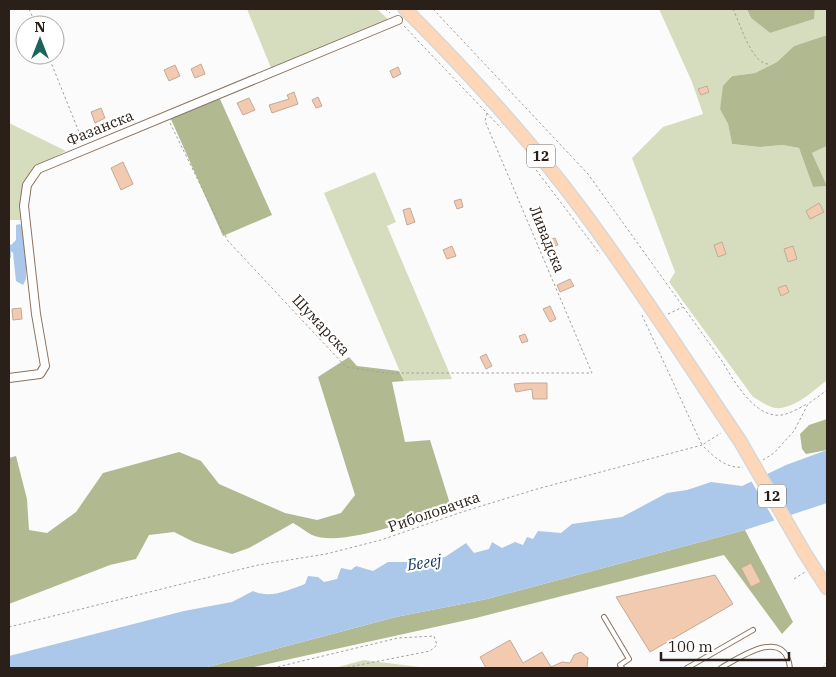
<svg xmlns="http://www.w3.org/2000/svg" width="836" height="677" viewBox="0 0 836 677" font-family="'IBM Plex Serif',serif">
  <rect width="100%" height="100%" fill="#fbfbfb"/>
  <path fill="#d6ddbe" d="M 247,9 L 377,9 L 389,20 L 271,68 Z
    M 659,9 L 747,9 L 751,18 L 770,33 L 814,19 L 815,9 L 827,9 L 827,35 L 794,46 L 777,62 L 755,73 L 731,76 L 720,108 L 728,124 L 732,144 L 760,147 L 783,145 L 799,148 L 813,187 L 827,186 L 827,380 C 814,390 794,410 775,408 C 768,407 759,400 753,397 L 669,282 L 675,272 L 632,158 L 663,127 L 703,114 L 692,82 Z
    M 9,123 L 66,151 C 23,174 26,173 21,220 L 9,220 Z
    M 827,146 L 827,186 L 812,153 Z
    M 375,172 L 396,222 L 387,226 L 452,379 L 404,381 L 324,193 Z
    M 364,660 L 427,668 L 334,668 Z"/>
  <path fill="#b1b990" d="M 747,9 L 815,9 L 814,19 L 770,33 L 751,18 Z
    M 827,35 L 827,146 L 812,153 L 827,186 L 813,187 L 799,148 L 783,145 L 760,147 L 732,144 L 728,124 L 720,109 L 723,86 L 732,76 L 755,73 L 777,62 L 794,46 Z
    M 220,99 L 272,215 L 223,236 L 170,117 Z
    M 349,357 L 357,366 L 399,371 L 404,381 L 392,382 L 405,442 L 430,440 L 451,507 C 419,517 344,548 312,535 C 306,532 299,526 293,523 L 249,548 L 232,554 L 194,542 L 174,532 L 149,535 L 136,559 L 110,565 L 9,604 L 9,458 L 16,456 L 27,499 L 29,530 L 47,533 L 76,512 L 103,473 L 179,452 L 201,461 L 219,484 L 285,513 L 317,520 L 341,513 L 355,495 L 318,377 Z
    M 827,419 L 827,450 L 806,454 L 802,449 L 800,434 L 809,425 Z
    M 745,530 L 793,622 L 782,634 L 724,555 L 476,618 L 250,668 L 204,668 L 396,617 L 487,599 Z"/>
  <path fill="#abc7e9" d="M 20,224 L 26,235 L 26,279 L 23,285 L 16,281 L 13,253 L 11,251 L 11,258 L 9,258 L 9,243 L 11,245 L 16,240 L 16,225 Z
    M 827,450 L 827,503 L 745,530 L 487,599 L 396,617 L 204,668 L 9,668 L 9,656 L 184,611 L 232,602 L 253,591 C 271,599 288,590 305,584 L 308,576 L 318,577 L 324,582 L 337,579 L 341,568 L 351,570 L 356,566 L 373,571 L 388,562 L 410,562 L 445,557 L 466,543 L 474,553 L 489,549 L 492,542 L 502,548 L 515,542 L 523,545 L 527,537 L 533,539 L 538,531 L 561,533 L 572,524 L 622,517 L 667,493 L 687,490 L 711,482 L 742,486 L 786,465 Z"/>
  <path fill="#fbfbfb" d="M 764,473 L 791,519 L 776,523 L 750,479 Z"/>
  <path fill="#f1cab0" stroke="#c5a997" d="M 201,64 L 205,74 L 195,78 L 191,69 Z
    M 175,65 L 180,76 L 169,81 L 164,70 Z
    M 398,67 L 401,74 L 393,78 L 390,71 Z
    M 707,86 L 709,92 L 701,95 L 698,89 Z
    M 294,92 L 298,104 L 272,113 L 269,105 L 289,99 L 287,95 Z
    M 318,97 L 322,106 L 316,108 L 312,100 Z
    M 249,98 L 255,110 L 243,115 L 237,103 Z
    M 101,108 L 105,118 L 95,123 L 91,112 Z
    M 123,162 L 133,184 L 121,190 L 111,168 Z
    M 461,199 L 463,207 L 457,209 L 454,201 Z
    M 819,203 L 824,212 L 810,219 L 806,211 Z
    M 410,208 L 415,222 L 407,225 L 403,210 Z
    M 555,238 L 558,245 L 547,249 L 544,242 Z
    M 722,242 L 726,254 L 718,257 L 714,245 Z
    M 452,246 L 456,256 L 447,259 L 443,250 Z
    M 793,246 L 797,259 L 788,262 L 784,249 Z
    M 570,279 L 574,286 L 560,292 L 557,285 Z
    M 786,285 L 789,292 L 781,296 L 778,288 Z
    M 550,306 L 556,319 L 550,322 L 543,309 Z
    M 21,308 L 22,319 L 13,320 L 12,309 Z
    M 525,334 L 528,341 L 522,343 L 519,336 Z
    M 486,354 L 492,366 L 486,369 L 480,357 Z
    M 524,383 L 547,383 L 547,399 L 533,399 L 532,389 L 516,392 L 514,384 Z
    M 751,563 L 761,582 L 751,587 L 741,568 Z
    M 715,575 L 733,604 L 650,652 L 616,597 Z
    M 510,640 L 523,663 L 542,652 L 551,667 L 562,662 L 570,663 L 574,655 L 581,652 L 588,658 L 587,668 L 486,668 L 480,657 Z"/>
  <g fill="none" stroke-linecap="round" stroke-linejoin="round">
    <g stroke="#8b7361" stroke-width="6">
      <path id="service" d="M 604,617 L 629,659 L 620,665 L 622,668
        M 687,668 L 753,630
        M 721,668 C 740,657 785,626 790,668"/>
    </g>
    <g stroke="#8b7361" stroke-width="10">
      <path id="minor" d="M 9,378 L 40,374 L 45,366 L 36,314 L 24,206 L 27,185 L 38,169 L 398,20"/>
    </g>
    <g stroke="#d9d7d6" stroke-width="15">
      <path id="primary" d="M 405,9 C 468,72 529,138 582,210 C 638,285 688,364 740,441
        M 804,552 L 827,588"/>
    </g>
    <path stroke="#a4a09d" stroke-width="1" stroke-dasharray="2.5 2.5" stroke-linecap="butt" d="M 29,9 L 36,25
      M 385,9 L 390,13
      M 433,9 L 588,174 L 722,361 C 734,381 757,423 786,414 C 793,412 801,407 807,404
      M 733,9 C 740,23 751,63 768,64
      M 404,26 L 501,128
      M 48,55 L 83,142
      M 170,123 L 228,241 L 346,367 L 386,373 L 592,373 L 485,121 L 487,113
      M 527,158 L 600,254
      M 668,314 L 683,307
      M 642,315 L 702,445 L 721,433
      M 763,460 L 774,453 L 794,431 L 808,404 L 827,390
      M 794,579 L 805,572
      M 9,627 L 258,565 L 326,554 L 381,540 L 465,511 L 537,489 L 702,445 C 713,456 726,469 743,467
      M 273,668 L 398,638 L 434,636 L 437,645 L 430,651 L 344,668
      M 823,668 L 827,662"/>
    <use href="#service" stroke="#fff" stroke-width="4"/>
    <use href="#minor" stroke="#fff" stroke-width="8"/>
    <use href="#primary" stroke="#fed7b8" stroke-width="12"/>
    <g stroke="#d9d7d6" stroke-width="15" stroke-linecap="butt">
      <path id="primary-bridge" d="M 740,441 L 804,552"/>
    </g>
    <use href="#primary-bridge" stroke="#fed7b8" stroke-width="12"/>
  </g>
  <g text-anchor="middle" stroke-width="4.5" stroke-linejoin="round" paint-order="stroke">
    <g fill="#fff" stroke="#6b635e" stroke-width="1">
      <rect x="527" y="144.5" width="28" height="23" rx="4"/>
      <rect x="758" y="484.5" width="28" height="23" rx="4"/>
    </g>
    <g font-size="14" font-weight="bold" fill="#2b2019">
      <text x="541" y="161">12</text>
      <text x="772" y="501">12</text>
    </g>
    <g font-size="15" fill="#2b2019" stroke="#fff">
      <text transform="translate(100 128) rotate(-22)" y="5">Фазанска</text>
      <text transform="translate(547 239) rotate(68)" y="5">Ливадска</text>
      <text transform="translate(321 325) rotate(47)" y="5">Шумарска</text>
      <text transform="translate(434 512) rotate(-19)" y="5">Риболовачка</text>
    </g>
    <g font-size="16" font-style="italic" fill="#0a335d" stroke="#fff">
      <text transform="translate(424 562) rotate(-9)" y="6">Бегеј</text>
    </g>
  </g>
  <rect width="836" height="677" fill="none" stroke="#2b2019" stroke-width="20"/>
  <g transform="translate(40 40)"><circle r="24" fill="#ffffff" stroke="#aaa6a3"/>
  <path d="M0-4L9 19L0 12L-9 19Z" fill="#1a645c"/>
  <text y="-8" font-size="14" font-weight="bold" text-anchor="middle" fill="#2b2019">N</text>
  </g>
  <path d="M661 652v8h128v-8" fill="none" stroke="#2b2019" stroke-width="2.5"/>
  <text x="668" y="652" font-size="15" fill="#2b2019" stroke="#ffffff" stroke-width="4" paint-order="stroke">100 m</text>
</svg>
